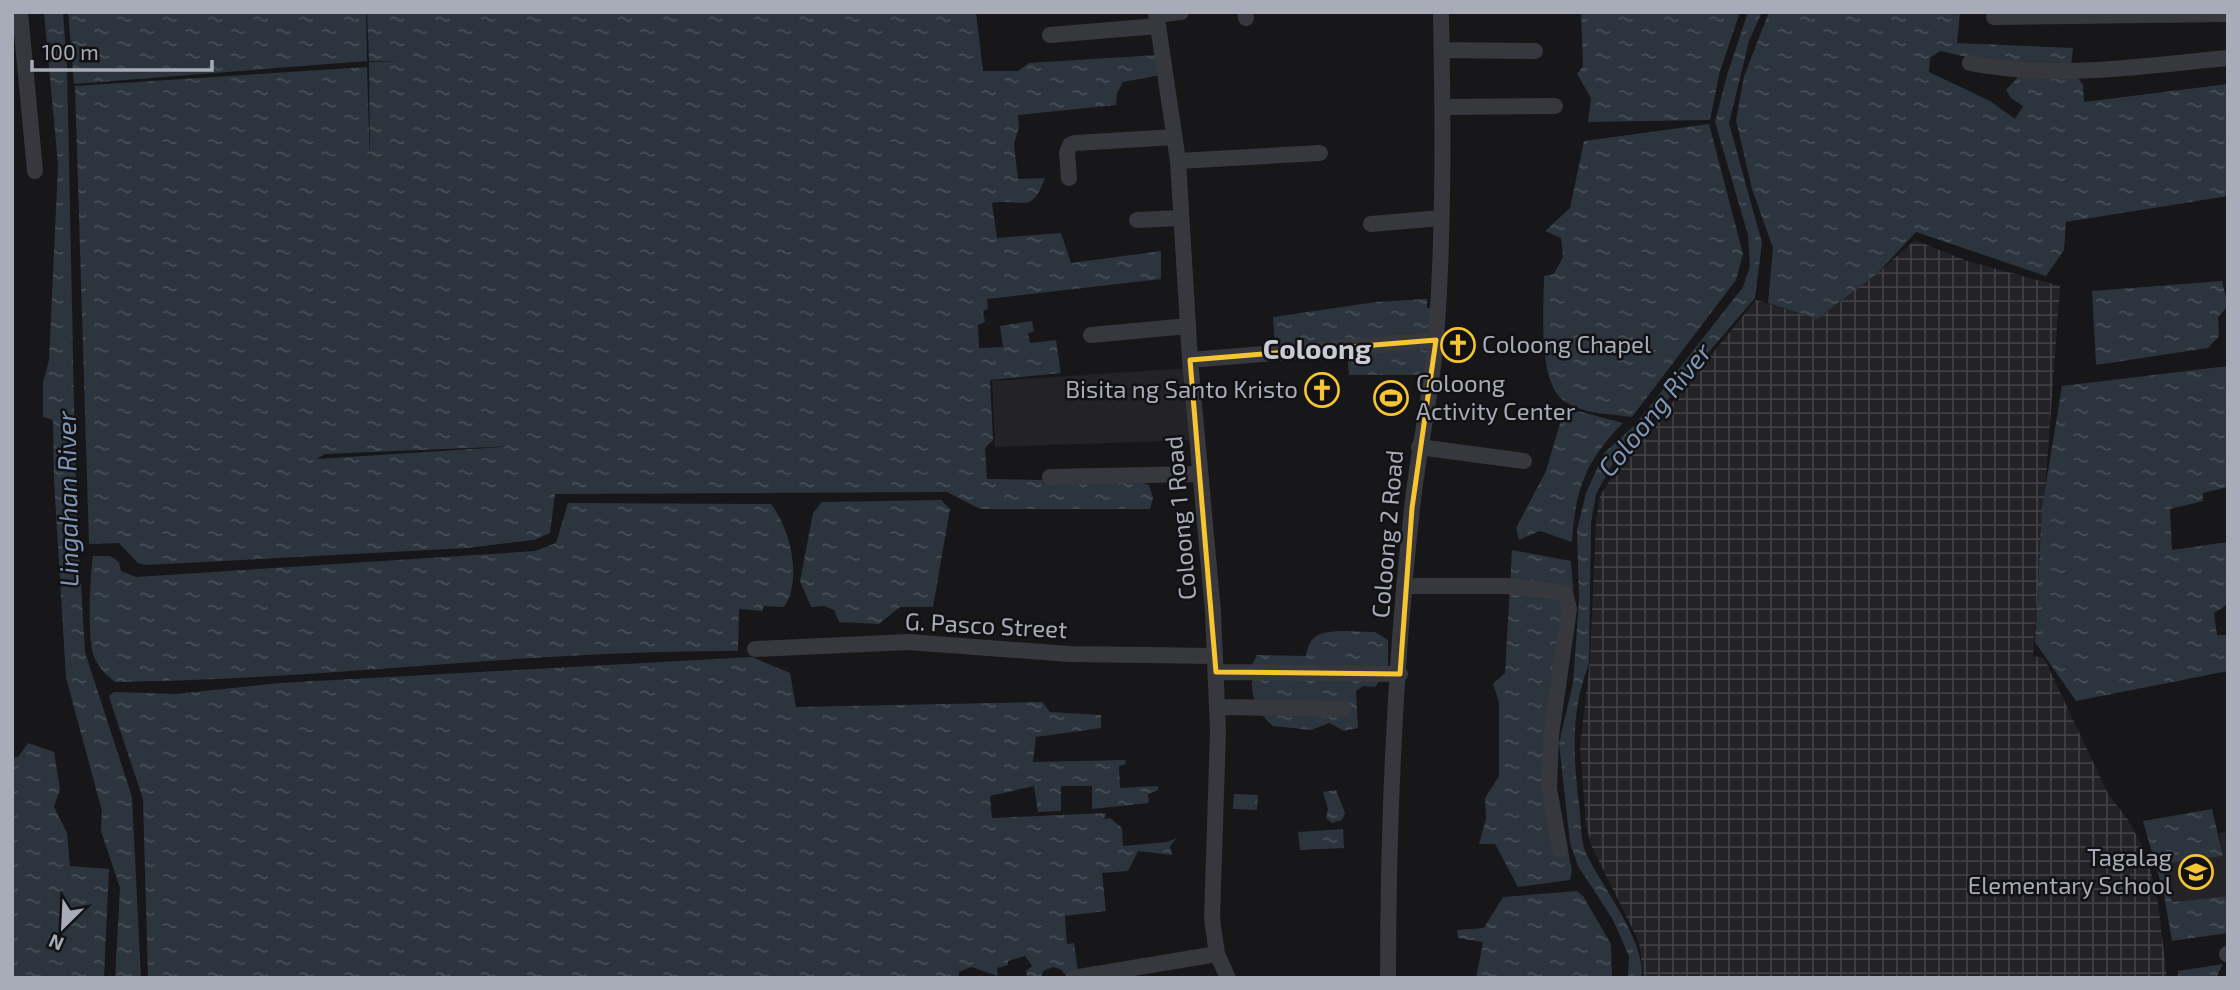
<svg xmlns="http://www.w3.org/2000/svg" width="2240" height="990" viewBox="0 0 2240 990" font-family="'Exo 2',sans-serif">
  <defs>
    <pattern id="industrial-grid" width="8" height="8" patternUnits="userSpaceOnUse" patternTransform="scale(1.75)"><rect width="8" height="8" fill="#232226"/><path d="M0 4h8M4 0v8" fill="none" stroke="#403f43"/></pattern>
    <pattern id="water-ripples" width="26" height="14" patternUnits="userSpaceOnUse" patternTransform="scale(1.75)"><rect width="26" height="14" fill="#2c343d"/><path d="M2 4q2-2 4 0t4 0M15 11q2-2 4 0t4 0" fill="none" stroke="#484f57"/></pattern>
  </defs>
  <rect width="100%" height="100%" fill="#171619"/>
  <path fill="#232226" d="M 1189,368 L 1195,440 L 995,447 L 992,381 Z
    M 2228,832 L 2228,896 L 2172,902 L 2161,863 L 2223,856 L 2219,833 Z"/>
  <path fill="url(#industrial-grid)" d="M 1915,240 L 1967,261 L 2060,286 L 2033,656 L 2044,658 L 2108,794 L 2129,821 L 2148,859 L 2158,903 L 2167,978 L 1644,978 L 1639,942 L 1592,847 L 1586,826 L 1580,747 L 1590,662 L 1596,520 L 1600,496 L 1613,475 L 1756,300 L 1817,319 L 1877,274 Z"/>
  <path fill="url(#water-ripples)" fill-rule="evenodd" d="M 44,12 L 63,12 L 67,67 L 76,498 L 85,652 L 132,797 L 141,978 L 115,978 L 120,888 L 101,831 L 102,811 L 66,678 L 54,480 L 53,420 L 43,417 L 43,382 L 49,360 L 58,165 Z
    M 68,12 L 366,12 L 367,61 L 74,84 Z
    M 367,12 L 976,12 L 983,71 L 1018,71 L 1029,63 L 1157,55 L 1161,75 L 1123,82 L 1117,93 L 1116,105 L 1018,115 L 1019,127 L 1014,144 L 1018,179 L 1045,178 C 1031,216 1024,198 992,203 L 997,238 L 1061,233 L 1071,263 L 1161,251 L 1161,279 L 987,299 L 988,309 L 983,311 L 985,322 L 978,325 L 979,348 L 1003,347 L 1000,326 L 1032,321 L 1034,331 L 1028,334 L 1030,343 L 1056,340 L 1061,373 L 990,380 L 993,440 L 985,448 L 987,479 L 1140,482 L 1149,485 L 1153,498 L 1150,509 L 980,509 L 947,492 L 555,494 L 550,533 L 534,540 L 467,548 L 146,565 L 138,563 L 119,543 L 89,544 L 75,86 L 367,67 L 370,165 L 369,62 L 401,62 L 369,61 ZM 517,446 L 317,459 L 325,454 Z
    M 1581,12 L 1740,12 L 1720,71 L 1710,120 L 1588,122 L 1591,98 L 1577,74 L 1583,66 Z
    M 1748,12 L 1762,12 L 1749,41 L 1729,123 L 1762,243 L 1755,298 L 1612,465 L 1596,494 L 1591,523 L 1589,664 C 1569,713 1574,763 1580,813 C 1581,825 1581,840 1585,851 C 1601,886 1645,939 1642,978 L 1628,978 L 1629,956 L 1612,918 L 1578,866 L 1570,843 L 1559,743 L 1573,683 L 1579,600 L 1577,530 L 1586,493 L 1604,453 L 1635,425 L 1743,287 L 1750,266 L 1748,235 L 1715,122 L 1727,75 Z
    M 1769,12 L 1960,12 L 1957,43 L 2073,48 L 2071,69 L 2002,65 L 1940,51 L 1930,58 L 1929,72 L 1990,101 L 2015,119 L 2023,106 L 2011,98 L 2006,90 L 2019,76 L 2078,78 L 2083,85 L 2084,102 L 2228,84 L 2228,196 L 2066,222 L 2064,250 L 2046,276 L 1916,232 L 1877,274 L 1817,319 L 1768,303 L 1773,248 L 1752,189 L 1736,120 L 1744,76 Z
    M 1709,124 L 1743,254 L 1736,280 L 1632,417 C 1611,414 1582,414 1564,401 C 1537,381 1544,308 1544,276 L 1554,274 L 1563,257 L 1561,238 L 1545,231 L 1570,208 L 1584,141 Z
    M 2222,281 L 2228,306 L 2218,317 L 2219,336 L 2208,348 L 2096,365 L 2092,291 Z
    M 1427,299 L 1427,308 L 1435,308 L 1435,332 L 1275,347 L 1273,317 L 1376,302 Z
    M 1431,349 L 1430,375 L 1349,375 L 1347,352 Z
    M 2228,366 L 2228,487 L 2203,493 L 2203,501 L 2170,509 L 2172,550 L 2228,542 L 2228,604 L 2214,613 L 2217,635 L 2228,635 L 2228,671 L 2076,701 L 2035,642 L 2042,508 L 2062,386 Z
    M 1570,409 L 1623,423 C 1586,460 1575,490 1572,542 L 1540,531 L 1519,540 L 1516,528 L 1546,471 L 1561,420 Z
    M 941,500 L 950,509 L 933,607 L 900,607 L 879,624 L 839,622 L 834,610 L 824,606 L 811,607 L 800,581 L 813,513 L 822,502 Z
    M 568,503 L 771,504 C 790,528 803,580 784,607 L 764,606 L 762,611 L 739,609 L 738,651 C 530,650 323,680 115,682 C 106,675 99,668 94,657 C 87,641 90,575 93,556 L 110,556 L 119,562 L 121,571 L 136,577 L 535,551 L 556,543 Z
    M 1512,550 L 1571,561 L 1573,588 L 1567,677 L 1553,769 L 1572,871 L 1570,880 L 1518,887 L 1495,844 L 1479,844 L 1486,819 L 1485,798 L 1499,776 L 1499,702 L 1493,684 L 1505,673 Z
    M 1339,631 L 1375,632 L 1388,640 L 1388,670 L 1375,687 L 1363,686 L 1356,691 L 1358,728 L 1344,731 L 1329,723 L 1311,730 L 1273,726 C 1259,715 1250,697 1252,679 L 1248,673 L 1257,655 L 1306,656 C 1309,635 1320,632 1339,631 Z
    M 752,657 L 790,673 L 796,707 L 1042,702 L 1050,712 L 1101,715 L 1101,728 L 1036,737 L 1033,762 L 1125,760 L 1126,764 L 1119,766 L 1120,788 L 1158,786 L 1158,790 L 1148,794 L 1149,803 L 1092,809 L 1092,786 L 1061,786 L 1061,811 L 1038,812 L 1034,786 L 990,796 L 992,818 L 1106,813 L 1104,819 L 1110,818 L 1122,828 L 1123,846 L 1167,842 L 1177,838 L 1170,846 L 1172,855 L 1138,851 L 1128,871 L 1102,873 L 1106,911 L 1065,916 L 1067,944 L 1074,943 L 1078,972 L 1064,974 L 1062,970 L 1053,967 L 1043,971 L 1041,977 L 1027,978 L 1026,971 L 1032,966 L 1025,956 L 1008,961 L 1008,965 L 997,968 L 998,976 L 971,967 L 959,972 L 959,978 L 148,978 L 143,799 L 112,706 L 109,696 L 114,692 L 176,694 L 280,683 Z
    M 28,743 L 54,752 L 60,789 L 54,807 L 67,833 L 70,866 L 109,869 L 104,978 L 12,978 L 12,758 L 18,757 Z
    M 1336,790 L 1345,813 L 1342,820 L 1332,823 L 1326,818 L 1328,809 L 1323,792 Z
    M 1234,794 L 1258,795 L 1257,810 L 1233,809 Z
    M 2212,809 L 2223,856 L 2161,864 L 2172,902 L 2228,896 L 2228,933 L 2172,941 L 2164,895 L 2143,821 Z
    M 1343,829 L 1344,848 L 1300,850 L 1298,832 Z
    M 1577,891 L 1583,896 L 1611,944 L 1612,978 L 1476,978 L 1483,942 L 1458,938 L 1457,930 L 1484,928 L 1503,897 Z
    M 2223,964 L 2216,978 L 2178,978 L 2178,971 Z"/>
  <g fill="none" stroke-linecap="round" stroke-linejoin="round">
    <path stroke="#37383e" stroke-width="16" d="M 20,12 L 35,171
      M 1156,12 L 1178,161 L 1190,360 L 1213,612 L 1218,731 L 1212,919 L 1217,954 L 1228,978
      M 1245,12 L 1246,18
      M 1156,15 L 1181,12
      M 1994,17 L 2228,14
      M 1050,35 L 1158,26
      M 1442,50 L 1535,51
      M 1970,63 C 2057,80 2140,66 2228,58
      M 1443,107 L 1555,106
      M 1178,161 L 1320,153
      M 1069,178 L 1067,153 L 1070,145 L 1075,143 L 1175,137
      M 1137,220 L 1180,218
      M 1371,224 L 1441,218
      M 1091,335 L 1188,326
      M 1190,360 L 1436,340
      M 1419,447 L 1524,461
      M 1050,477 L 1200,474
      M 1404,586 L 1507,586 L 1565,593 L 1569,609 L 1551,735 L 1549,789 L 1560,850
      M 755,649 L 908,642 L 1070,654 L 1215,656
      M 1216,672 L 1400,674
      M 1217,707 L 1344,709
      M 2227,954 L 2228,954
      M 1073,978 L 1217,954
      M 1388,978 C 1388,821 1395,663 1412,508 C 1418,452 1431,396 1436,340 C 1444,231 1443,121 1441,12"/>
  </g>
  <path fill="none" stroke="#f6c531" stroke-width="5" stroke-linejoin="round" d="M 1436,340 L 1412,508 L 1400,674 L 1216,672 L 1190,360 Z"/>
  <defs>
    <g id="church-ring" transform="scale(1.75)"><circle r="9.5" fill="#121114" stroke="#f6c531" stroke-width="1.5"/><path d="M-1.2-6h2.4v3.5h3.3v2.4h-3.3V6h-2.4V-.1h-3.3v-2.4h3.3Z" fill="#f6c531"/></g>
    <g id="stadium-ring" transform="scale(1.75)"><circle r="9.5" fill="#121114" stroke="#f6c531" stroke-width="1.5"/><path d="M0-5a6.5 5 0 1 0 0 10a6.5 5 0 1 0 0-10ZM-3.5-1.8h7v3.6h-7Z" fill="#f6c531"/></g>
    <g id="school-ring" transform="scale(1.75)"><circle r="9.5" fill="#121114" stroke="#f6c531" stroke-width="1.5"/><path d="M0-5L7-2L0 1L-7-2ZM-4 1L0 2.5L4 1V4Q0 6-4 4Z" fill="#f6c531"/></g>
  </defs>
  <g fill-rule="evenodd">
    <use href="#church-ring" x="1458" y="345"/>
    <use href="#church-ring" x="1322" y="390"/>
    <use href="#stadium-ring" x="1391" y="398"/>
    <use href="#school-ring" x="2196" y="872"/>
  </g>
  <g text-anchor="middle" stroke-width="5" stroke-linejoin="round" paint-order="stroke">
    <g font-size="24" fill="#a8acb9" stroke="#121114" text-anchor="start">
      <text x="1482" y="353">Coloong Chapel</text>
      <text x="1416" y="392">Coloong<tspan x="1416" dy="28">Activity Center</tspan></text>
      <text x="1298" y="398" text-anchor="end">Bisita ng Santo Kristo</text>
      <text x="2172" y="866" text-anchor="end">Tagalag<tspan x="2172" dy="28">Elementary School</tspan></text>
    </g>
    <g font-size="24" fill="#a8acb9" stroke="#121114">
      <text transform="translate(1181 518) rotate(-95)" y="8">Coloong 1 Road</text>
      <text transform="translate(1388 534) rotate(-85)" y="8">Coloong 2 Road</text>
      <text transform="translate(986 626) rotate(3)" y="8">G. Pasco Street</text>
    </g>
    <g font-size="26" font-style="italic" fill="#7e96b5" stroke="#121114">
      <text transform="translate(1655 410) rotate(-51)" y="9">Coloong River</text>
      <text transform="translate(68 499) rotate(-91)" y="9">Lingahan River</text>
    </g>
    <g font-size="28" font-weight="bold" fill="#c9cbd5" stroke="#121114">
      <text x="1317" y="359">Coloong</text>
    </g>
  </g>
  <rect width="2240" height="990" fill="none" stroke="#a8acb9" stroke-width="28"/>
  <g transform="translate(63 927) rotate(204)" stroke="#121114" stroke-width="5" paint-order="stroke">
  <path d="M0-5L12 26L0 18L-12 26Z" fill="#a8acb9"/>
  <text y="-10" font-size="19" font-weight="bold" text-anchor="middle" fill="#a8acb9">N</text>
  </g>
  <path d="M32 60v10h180v-10" fill="none" stroke="#a8acb9" stroke-width="3.5"/>
  <text x="42" y="60" font-size="21" fill="#a8acb9" stroke="#121114" stroke-width="5" paint-order="stroke">100 m</text>
</svg>
